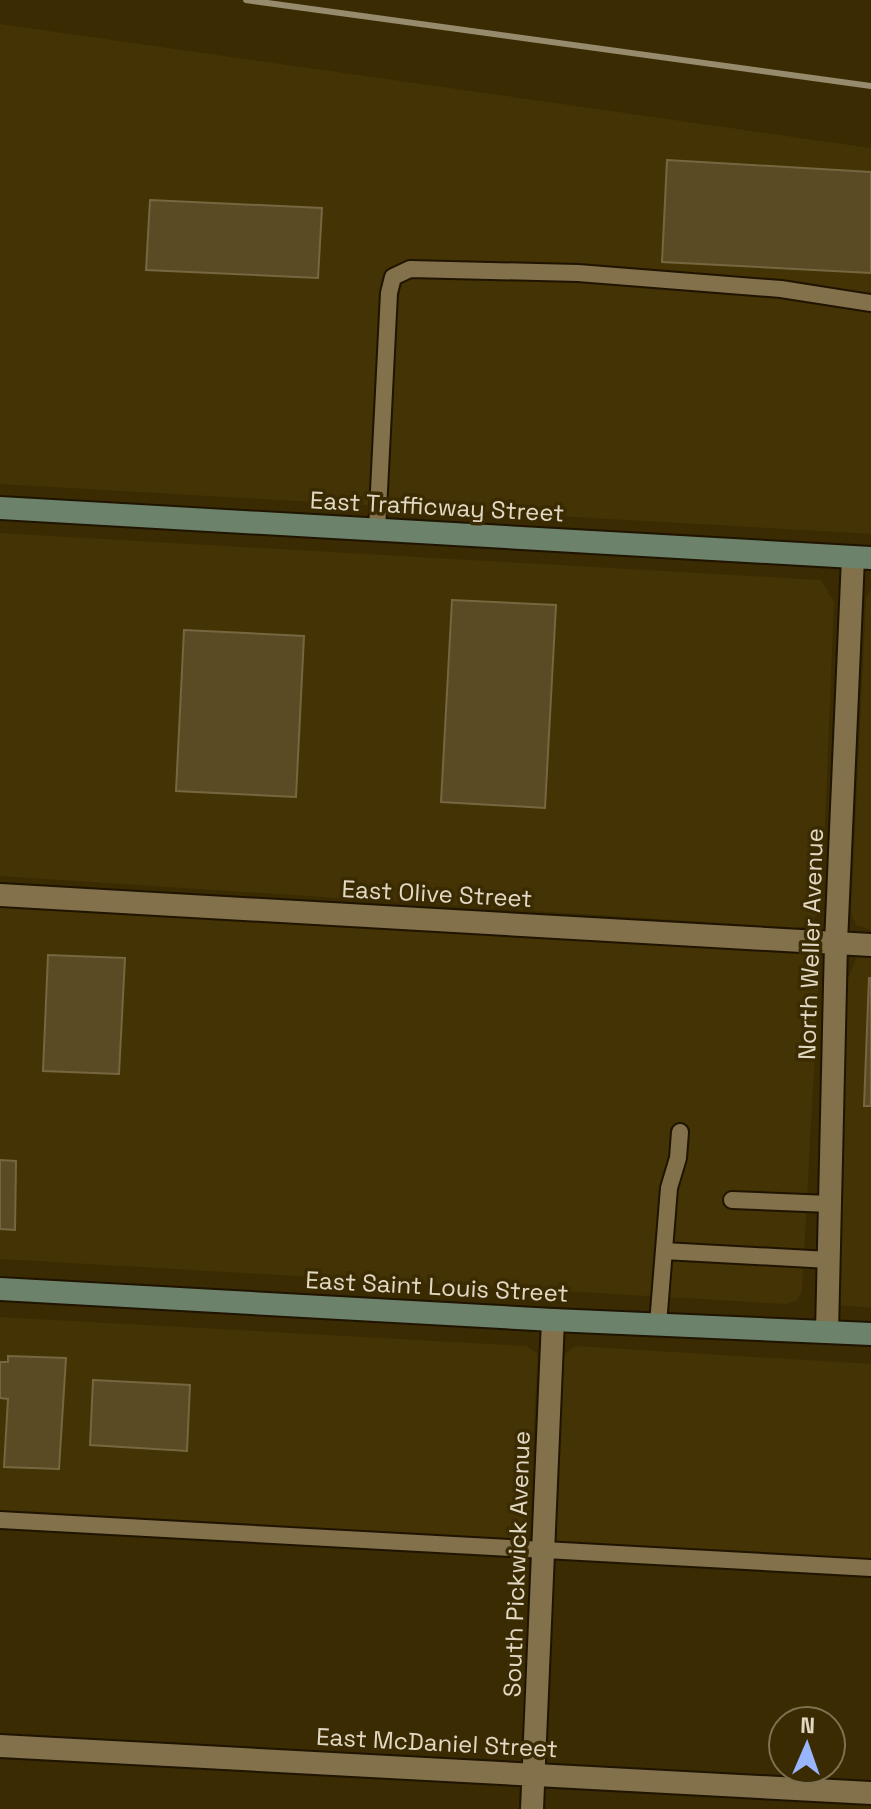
<svg xmlns="http://www.w3.org/2000/svg" width="871" height="1809" viewBox="0 0 871 1809" font-family="'Space Grotesk',sans-serif">
  <rect width="100%" height="100%" fill="#3a2b03"/>
  <path fill="#443304" d="M 0,24 L 871,148 L 871,534 L 0,484 Z
    M 0,533 L 821,580 L 834,602 L 822,898 L 819,913 L 809,925 L 795,928 L 0,876 Z
    M 871,589 L 871,930 L 856,925 L 851,913 L 866,598 Z
    M 0,907 L 800,952 L 811,957 L 818,967 L 819,977 L 802,1291 L 797,1301 L 786,1304 L 0,1259 Z
    M 871,954 L 871,1308 L 838,1305 L 833,1297 L 848,978 L 857,957 Z
    M 0,1317 L 527,1346 L 537,1353 L 537,1366 L 527,1557 L 0,1528 Z
    M 575,1346 L 871,1364 L 871,1576 L 555,1559 L 562,1361 L 566,1353 Z"/>
  <path fill="#5a4b25" stroke="#776741" stroke-width="2" d="M 667,160 L 871,172 L 871,273 L 662,262 Z
    M 150,200 L 322,208 L 318,278 L 146,270 Z
    M 452,600 L 556,605 L 545,808 L 441,802 Z
    M 184,630 L 304,636 L 296,797 L 176,791 Z
    M 48,955 L 125,958 L 119,1074 L 43,1071 Z
    M 869,978 L 871,978 L 871,1106 L 864,1106 Z
    M 0,1160 L 16,1161 L 15,1230 L 0,1229 Z
    M 8,1356 L 66,1358 L 59,1469 L 4,1467 L 8,1399 L 0,1398 L 0,1362 L 8,1362 Z
    M 93,1380 L 190,1385 L 187,1451 L 90,1445 Z"/>
  <g fill="none" stroke-linecap="round" stroke-linejoin="round">
    <g stroke="#1f1400" stroke-width="20">
      <path id="service" d="M 377,530 L 389,293 L 393,277 L 410,269 L 578,273 L 781,289 L 871,303
        M 732,1200 L 830,1204
        M 664,1251 L 829,1260
        M 658,1324 L 669,1188 L 678,1158 L 680,1132
        M 0,1520 L 871,1568"/>
    </g>
    <g stroke="#1f1400" stroke-width="26">
      <path id="minor" d="M 0,895 L 871,945
        M 827,1332 L 836,943 L 853,558
        M 0,1746 L 871,1793
        M 532,1809 L 553,1320"/>
    </g>
    <g stroke="#1f1400" stroke-width="26">
      <path id="secondary" d="M 0,508 L 871,558
        M 0,1289 L 553,1320 L 871,1334"/>
    </g>
    <use href="#service" stroke="#82714b" stroke-width="16"/>
    <use href="#minor" stroke="#82714b" stroke-width="22"/>
    <use href="#secondary" stroke="#6d826b" stroke-width="22"/>
    <path stroke="#978b6e" stroke-width="6" d="M 246,0 L 871,86"/>
  </g>
  <g text-anchor="middle" stroke-width="7" stroke-linejoin="round" paint-order="stroke">
    <g font-size="24" fill="#e2d9c4" stroke="#3a2b03">
      <text transform="translate(437 507) rotate(3)" y="8">East Trafficway Street</text>
      <text transform="translate(437 894) rotate(3)" y="8">East Olive Street</text>
      <text transform="translate(811 944) rotate(-88)" y="8">North Weller Avenue</text>
      <text transform="translate(437 1287) rotate(3)" y="8">East Saint Louis Street</text>
      <text transform="translate(517 1564) rotate(-88)" y="8">South Pickwick Avenue</text>
      <text transform="translate(437 1743) rotate(3)" y="8">East McDaniel Street</text>
    </g>
  </g>
  <g transform="translate(807 1745) rotate(2)"><circle r="38" fill="#3a2b03" stroke="#7d7150" stroke-width="2"/>
  <path d="M0-6L14 30L0 20L-14 30Z" fill="#99b5fd"/>
  <text y="-12" font-size="22" font-weight="bold" text-anchor="middle" fill="#e2d9c4">N</text>
  </g>
</svg>
